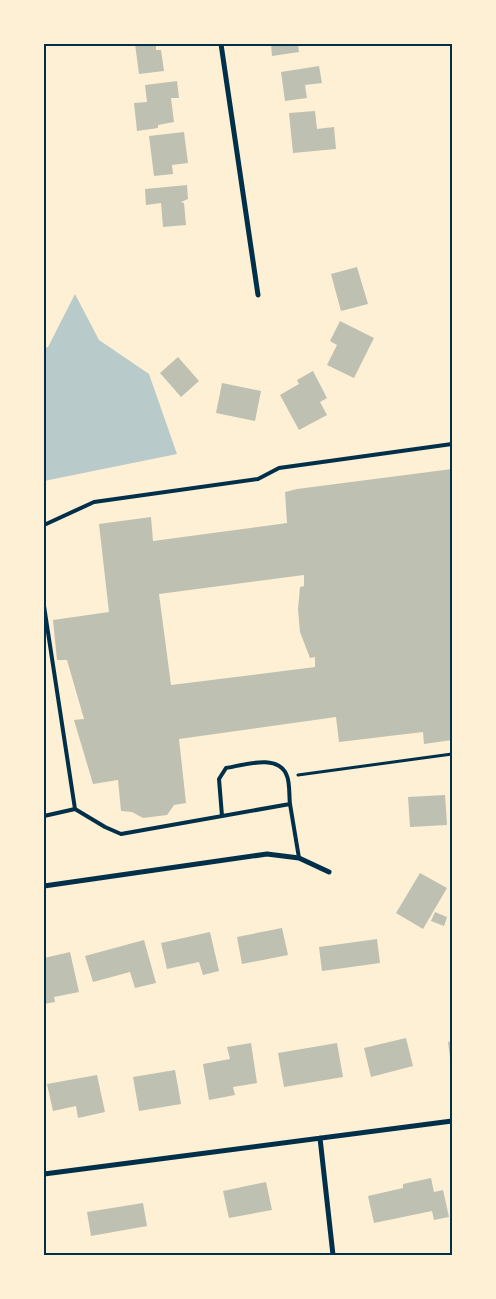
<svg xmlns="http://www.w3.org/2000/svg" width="496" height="1299" viewBox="0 0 496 1299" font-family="Overpass,sans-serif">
  <rect width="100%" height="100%" fill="#fdf0d5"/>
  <path fill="#b9caca" d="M 75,294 L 99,340 L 149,374 L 177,454 L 44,481 L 44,348 L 48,347 Z"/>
  <path fill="#bec0b2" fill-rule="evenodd" d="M 135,44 L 156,44 L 156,50 L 161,50 L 164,71 L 139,74 Z
    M 271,44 L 298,44 L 299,52 L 272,56 Z
    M 319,66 L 322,83 L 305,85 L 307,98 L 285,101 L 281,72 Z
    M 177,81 L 179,98 L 171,98 L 174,122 L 158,125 L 158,128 L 137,131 L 134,103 L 147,102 L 145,85 Z
    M 315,111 L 317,129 L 334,127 L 336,149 L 293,153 L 289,113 Z
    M 184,132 L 188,163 L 172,165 L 173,174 L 154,176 L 149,136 Z
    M 187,185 L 188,199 L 181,202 L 184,203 L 186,225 L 163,227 L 161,203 L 146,205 L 145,189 Z
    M 357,267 L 368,304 L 341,311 L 331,274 Z
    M 340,321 L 374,338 L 354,378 L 327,365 L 337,345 L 330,341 Z
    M 178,357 L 199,381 L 181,397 L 160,373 Z
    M 313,371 L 327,398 L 320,402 L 327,415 L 299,430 L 280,395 L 299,384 L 297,380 Z
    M 222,383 L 261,391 L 255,421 L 216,413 Z
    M 452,469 L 452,740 L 424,744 L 423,732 L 339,742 L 336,717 L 179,739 L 186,803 L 174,805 L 167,815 L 143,818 L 132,812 L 121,811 L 118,780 L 93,784 L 74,720 L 84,719 L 67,660 L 57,660 L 53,620 L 109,612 L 99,524 L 151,517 L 153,541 L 287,523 L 285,492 L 297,489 ZM 304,575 L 304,586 L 300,587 L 298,609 L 300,632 L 310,658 L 315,657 L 315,667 L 171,685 L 159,594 Z
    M 445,795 L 447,825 L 410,827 L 408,797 Z
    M 420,873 L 447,888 L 423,929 L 396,913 Z
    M 435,912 L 447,917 L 444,926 L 431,921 Z
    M 282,928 L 288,955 L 242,964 L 237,937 Z
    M 210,932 L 219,971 L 203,975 L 199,962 L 167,969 L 161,943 Z
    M 377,939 L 380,963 L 322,971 L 319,947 Z
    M 144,940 L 156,983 L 135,988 L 130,972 L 93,982 L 85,956 Z
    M 70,952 L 79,992 L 54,997 L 55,1002 L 44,1004 L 44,958 Z
    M 406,1038 L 413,1066 L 371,1077 L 364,1048 Z
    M 452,1041 L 452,1065 L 451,1065 L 448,1042 Z
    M 251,1043 L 257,1083 L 233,1087 L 235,1095 L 209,1100 L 203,1064 L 230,1059 L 227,1047 Z
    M 337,1043 L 343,1077 L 284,1087 L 278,1053 Z
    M 175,1070 L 181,1104 L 139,1111 L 133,1077 Z
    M 97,1075 L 105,1112 L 78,1118 L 76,1106 L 53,1111 L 47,1084 Z
    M 431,1178 L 434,1192 L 443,1190 L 449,1217 L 434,1220 L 432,1211 L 374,1223 L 368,1196 L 403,1188 L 403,1184 Z
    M 266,1182 L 272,1210 L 229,1218 L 223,1191 Z
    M 143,1203 L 147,1226 L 91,1236 L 87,1212 Z"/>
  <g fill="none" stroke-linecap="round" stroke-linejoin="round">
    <path stroke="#003049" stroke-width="3" d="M 298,775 L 452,754"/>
    <path stroke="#003049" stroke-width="4" d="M 44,525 L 94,502 L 258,479 L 279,468 L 452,444
      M 44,606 L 75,809
      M 44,816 L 75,809 L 105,827 L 121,834 L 290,804 L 299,858
      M 222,816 L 219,779 L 226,768 C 244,765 279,753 287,776 C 290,783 289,797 290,804"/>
    <path stroke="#003049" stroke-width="5" d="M 221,44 L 258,295
      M 44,886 L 267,854 L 299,858 L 329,872
      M 320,1138 L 333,1255
      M 44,1174 L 452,1121"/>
  </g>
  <rect width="496" height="1299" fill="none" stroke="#fdf0d5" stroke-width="90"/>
  <rect x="45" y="45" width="406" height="1209" fill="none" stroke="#003049" stroke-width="2"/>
</svg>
